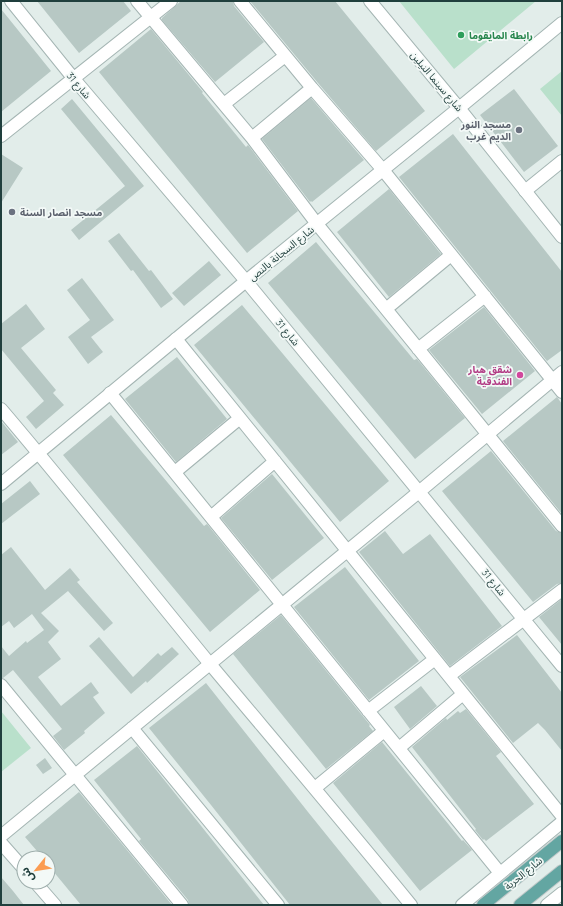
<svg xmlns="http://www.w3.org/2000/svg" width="563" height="906" viewBox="0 0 563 906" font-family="Quicksand,'Noto Sans Arabic',sans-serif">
  <rect width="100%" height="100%" fill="#e2edea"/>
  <path fill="#b9e0cb" d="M 399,1 L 536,1 L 454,69 Z
    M 562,71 L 562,116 L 540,89 Z
    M 1,711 L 31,748 L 1,772 Z"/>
  <path fill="#b7c8c4" d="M 37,1 L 123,1 L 131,11 L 79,53 Z
    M 181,1 L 233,1 L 234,6 L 264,42 L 215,82 L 162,20 L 162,18 Z
    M 250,1 L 335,1 L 425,111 L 376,151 L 318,83 Z
    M 1,9 L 51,71 L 1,112 Z
    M 151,29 L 203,92 L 202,93 L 246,147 L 248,145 L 298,211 L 247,253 L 99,72 Z
    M 514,89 L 558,146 L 524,172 L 480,115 Z
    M 311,98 L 364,160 L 312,202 L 311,201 L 310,202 L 262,139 Z
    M 72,99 L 144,186 L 79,240 L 71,230 L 125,186 L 61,109 Z
    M 453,134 L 562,272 L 562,350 L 547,361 L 399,177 Z
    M 1,154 L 23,168 L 1,203 Z
    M 389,189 L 441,254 L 389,297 L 337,232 Z
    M 119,233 L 149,271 L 151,270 L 173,299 L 161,308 L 133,270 L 131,271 L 108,241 Z
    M 316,242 L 414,360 L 417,359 L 465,418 L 415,459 L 268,283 Z
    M 209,261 L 221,275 L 184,306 L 172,293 Z
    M 82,278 L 114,320 L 91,337 L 103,352 L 88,364 L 68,337 L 90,320 L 67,290 Z
    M 26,304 L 45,329 L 21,348 L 56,390 L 53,393 L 64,405 L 36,429 L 26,417 L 44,401 L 1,349 L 1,324 Z
    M 242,305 L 389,481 L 340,522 L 194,345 Z
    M 484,307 L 535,371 L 482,414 L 429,350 Z
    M 177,357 L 227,419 L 176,462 L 125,399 Z
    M 557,397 L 562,404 L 562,514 L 503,441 Z
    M 111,415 L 204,526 L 207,524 L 260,590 L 210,632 L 63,455 Z
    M 1,421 L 18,442 L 1,455 Z
    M 491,451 L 556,531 L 562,533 L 562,583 L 557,584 L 533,602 L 442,491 Z
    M 272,474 L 324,538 L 272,580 L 221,518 Z
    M 30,481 L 40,494 L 1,524 L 1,504 Z
    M 385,531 L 403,554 L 430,534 L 502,626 L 450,666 L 359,552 Z
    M 11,547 L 45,590 L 70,568 L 80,580 L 77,582 L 113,623 L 104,631 L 68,591 L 41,613 L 59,631 L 48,642 L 61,659 L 38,677 L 61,706 L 91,682 L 99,693 L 93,697 L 105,713 L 84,731 L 85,733 L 64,750 L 53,736 L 62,729 L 13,670 L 3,678 L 1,678 L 1,646 L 9,656 L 26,641 L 27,643 L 44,630 L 32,614 L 14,628 L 9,621 L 1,627 L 1,555 Z
    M 345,567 L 419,661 L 369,700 L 294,607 Z
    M 562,599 L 562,645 L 539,617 Z
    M 281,615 L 370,725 L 369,726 L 373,731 L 326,769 L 233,654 Z
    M 517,635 L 562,693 L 562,751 L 545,730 L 538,723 L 513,743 L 460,677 Z
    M 99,637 L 133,677 L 158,653 L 161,656 L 172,647 L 179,654 L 147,683 L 146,681 L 131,694 L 89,646 Z
    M 206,683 L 308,812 L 383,905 L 290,905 L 211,805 L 149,728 Z
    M 421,686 L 437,706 L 410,729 L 394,707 Z
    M 466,709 L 501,752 L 496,756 L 534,804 L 486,841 L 484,839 L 483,840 L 475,830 L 476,829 L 412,747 L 446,718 L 447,720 L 458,711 L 460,713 Z
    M 382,742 L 462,841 L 463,840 L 472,850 L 420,891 L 333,783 Z
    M 137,746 L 198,822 L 264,905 L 189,905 L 188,900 L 139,841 L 141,839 L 94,780 Z
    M 45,758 L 52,768 L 43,774 L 36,765 Z
    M 79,792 L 127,850 L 172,905 L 81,905 L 48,865 L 48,858 L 43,858 L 25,837 Z
    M 1,877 L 13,891 L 24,905 L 1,905 Z"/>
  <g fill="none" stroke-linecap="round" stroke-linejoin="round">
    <g stroke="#a4b5b3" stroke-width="14">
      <path id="minor" d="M 11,1 L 74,79 L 246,281 L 562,666
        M 137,1 L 252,138 L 317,224 L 562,526
        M 240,1 L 312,88 L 383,170 L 562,392
        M 224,104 L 285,56
        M 1,136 L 171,1
        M 252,138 L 312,88
        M 525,191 L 562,161
        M 386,309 L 451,255
        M 176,339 L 562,816
        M 418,349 L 485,296
        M 110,393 L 500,873
        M 175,472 L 240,418
        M 211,517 L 275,461
        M 449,676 L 562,590
        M 1,685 L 182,905
        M 368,711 L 435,659
        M 132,728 L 278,905
        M 399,748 L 463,694
        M 315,788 L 384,731
        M 1,836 L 420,491 L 562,372
        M 1,843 L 24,869
        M 35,882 L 55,905"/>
    </g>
    <g stroke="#a4b5b3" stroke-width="14">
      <path id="tertiary" d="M 370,1 L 459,108 L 562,237
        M 1,409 C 72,492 140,579 210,664 C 277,744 345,824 411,905
        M 1,484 L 246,281 L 459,108 L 562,23
        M 462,905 L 562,822
        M 547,905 L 562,893"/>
    </g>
    <g stroke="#c1c9c9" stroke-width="14">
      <path id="primary" d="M 483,905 L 562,841
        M 520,905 L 562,871"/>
    </g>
    <use href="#minor" stroke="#fff" stroke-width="12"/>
    <use href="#tertiary" stroke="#fff" stroke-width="12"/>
    <use href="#primary" stroke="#63a6a2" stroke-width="12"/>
  </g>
  <circle fill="#2e9e5b" stroke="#f3f9f7" stroke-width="1.5" cx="461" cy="35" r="4"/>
  <g fill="#6b7280" stroke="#f3f9f7" stroke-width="1.5">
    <circle cx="519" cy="130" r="4"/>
    <circle cx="12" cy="212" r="4"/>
  </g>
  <circle fill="#d1479c" stroke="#f3f9f7" stroke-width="1.5" cx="520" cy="375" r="4"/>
  <g text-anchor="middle" stroke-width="3.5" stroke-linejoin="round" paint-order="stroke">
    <g font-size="10" font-weight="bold" fill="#27864d" stroke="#f3f9f7" text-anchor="start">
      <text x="469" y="39">رابطة المايقوما</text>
    </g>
    <g font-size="10" fill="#203f3d" stroke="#f3f9f7">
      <text transform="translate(437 81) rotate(50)" y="4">شارع سينما النيلين</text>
      <text transform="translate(79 85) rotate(50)" y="4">شارع 31</text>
      <text transform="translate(281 253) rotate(-39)" y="4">شارع السجانة بالنص</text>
      <text transform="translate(288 332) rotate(51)" y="4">شارع 31</text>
      <text transform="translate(494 582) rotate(51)" y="4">شارع 31</text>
      <text transform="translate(523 873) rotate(-39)" y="4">شارع الحرية</text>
    </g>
    <g font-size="10" font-weight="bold" fill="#5b616d" stroke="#f3f9f7" text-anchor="end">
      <text x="511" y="128">مسجد النور<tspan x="511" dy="12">الديم غرب</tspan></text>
      <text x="20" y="216" text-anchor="start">مسجد انصار السنة</text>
    </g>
    <g font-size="10" font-weight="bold" fill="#b23c85" stroke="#f3f9f7" text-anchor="end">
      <text x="512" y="373">شقق هبار<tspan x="512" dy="12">الفندقية</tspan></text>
    </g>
  </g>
  <rect width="563" height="906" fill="none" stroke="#203f3d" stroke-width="4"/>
  <g transform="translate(36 870) rotate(240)"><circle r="19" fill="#f3f9f7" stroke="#9fafad"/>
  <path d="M0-3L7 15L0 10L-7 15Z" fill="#fb9c52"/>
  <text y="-6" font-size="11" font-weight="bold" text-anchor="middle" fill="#203f3d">ش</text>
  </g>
</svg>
